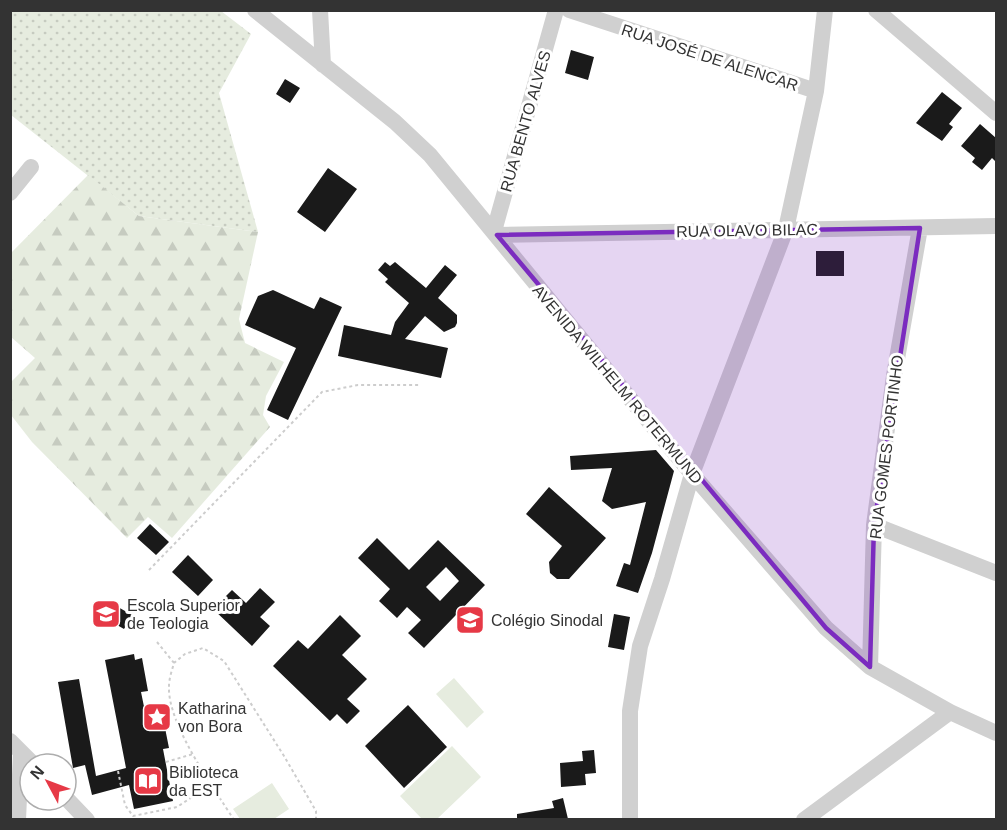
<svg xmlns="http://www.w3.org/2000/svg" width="1007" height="830" viewBox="0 0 1007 830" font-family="Helvetica,sans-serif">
  <defs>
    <pattern id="grass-dots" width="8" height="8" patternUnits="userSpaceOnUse" patternTransform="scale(1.5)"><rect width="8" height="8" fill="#e6ecdf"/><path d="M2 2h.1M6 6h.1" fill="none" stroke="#c6cbc0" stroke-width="1.8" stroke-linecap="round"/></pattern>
    <pattern id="forest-firs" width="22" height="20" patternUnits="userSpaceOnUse" patternTransform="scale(1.5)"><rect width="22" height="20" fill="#e6ecdf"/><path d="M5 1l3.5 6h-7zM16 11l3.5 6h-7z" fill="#c6cbc0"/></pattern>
  </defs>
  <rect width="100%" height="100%" fill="#fff"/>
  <path fill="url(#grass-dots)" d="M 10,11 L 221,11 L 251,34 L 219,93 L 258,232 L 139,216 L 11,115 Z"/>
  <path fill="url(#forest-firs)" d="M 88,175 L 139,216 L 258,232 L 239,319 L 245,343 L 284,362 L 266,396 L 263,415 L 270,427 L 172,538 L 148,517 L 127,538 L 32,442 L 11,415 L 11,382 L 35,358 L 11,337 L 11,253 Z"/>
  <path fill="#e6ecdf" d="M 454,678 L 484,712 L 467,728 L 436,694 Z
    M 452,746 L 481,777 L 437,819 L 422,819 L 400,796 Z
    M 272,783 L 289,809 L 274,819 L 240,819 L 233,809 Z"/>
  <path fill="#1a1a1a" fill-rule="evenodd" d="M 571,50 L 594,57 L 588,80 L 565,73 Z
    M 285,79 L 300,88 L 290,103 L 276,94 Z
    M 942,92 L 962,108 L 949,124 L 953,127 L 942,141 L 916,123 Z
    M 980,124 L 996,138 L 996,162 L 992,158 L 982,170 L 972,162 L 975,158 L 961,146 Z
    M 328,168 L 357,189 L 325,232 L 297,212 Z
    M 816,251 L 844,251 L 844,276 L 816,276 Z
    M 385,262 L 390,266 L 395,262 L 426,288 L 445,265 L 457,275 L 438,298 L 457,315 L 457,323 L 455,327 L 444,332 L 425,316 L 405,339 L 448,348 L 441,378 L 338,356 L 344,325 L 391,335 L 395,322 L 409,303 L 385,282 L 388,279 L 378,270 Z
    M 273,290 L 314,309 L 320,297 L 342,307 L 288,420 L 267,410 L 296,348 L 245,325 L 258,296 Z
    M 656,450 L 674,471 L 652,553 L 638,593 L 616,586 L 624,563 L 630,565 L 646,502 L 612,509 L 602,501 L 612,468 L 571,470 L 570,456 Z
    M 549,487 L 606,538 L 569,579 L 557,579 L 550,573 L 549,562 L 562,546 L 526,514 Z
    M 150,524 L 169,542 L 156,555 L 137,538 Z
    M 377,538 L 409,570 L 438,540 L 485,585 L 424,648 L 408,633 L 421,620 L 407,607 L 397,618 L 379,601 L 390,589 L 358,558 ZM 446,567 L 459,581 L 440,601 L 426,587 Z
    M 188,555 L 213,580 L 198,596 L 172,572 Z
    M 260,588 L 275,602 L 260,617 L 270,626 L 252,646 L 213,609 L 232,590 L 246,603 Z
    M 118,607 L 132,615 L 124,629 L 110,621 Z
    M 614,614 L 630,617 L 624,650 L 608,647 Z
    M 340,615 L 361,636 L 342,655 L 367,679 L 347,699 L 360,711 L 347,724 L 337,714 L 330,721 L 273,666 L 298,640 L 308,649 Z
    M 134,654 L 135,660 L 142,658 L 148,691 L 141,692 L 149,731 L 165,728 L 169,748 L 163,749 L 173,801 L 134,809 L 129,785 L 92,795 L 85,765 L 73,768 L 58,682 L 79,679 L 96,776 L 126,768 L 105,660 Z
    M 408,705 L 447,747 L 404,788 L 365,746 Z
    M 594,750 L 596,773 L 585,774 L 586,785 L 561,787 L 560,763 L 583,761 L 582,751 Z
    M 563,798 L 568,819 L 517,819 L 517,814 L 554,808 L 552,801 Z"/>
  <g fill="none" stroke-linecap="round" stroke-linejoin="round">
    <path stroke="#cdcdcd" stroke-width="2" stroke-dasharray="3 3" stroke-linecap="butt" d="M 149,570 L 322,392 L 358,385 L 421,385
      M 157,642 L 174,663
      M 166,762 L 193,754
      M 118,771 L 125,805 L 133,816 L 177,807 L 212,784
      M 234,820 C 214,788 167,724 169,686 C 169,679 172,670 174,663 L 185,654 L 203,648 L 224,661 L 284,756 L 316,811 L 316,820"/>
    <path stroke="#d0d0d0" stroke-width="16" d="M 255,10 L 395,122 L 430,155 L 692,474 L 826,628 L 870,667 L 950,712 L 996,733
      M 320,10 L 323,65
      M 569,10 L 816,91
      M 876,10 L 996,113
      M 10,193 L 31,167
      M 494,231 L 556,10
      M 497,235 L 996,226
      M 874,525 L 996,573
      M 870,667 L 874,525 L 894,376 L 920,228
      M 10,741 L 33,764
      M 66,798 L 87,820
      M 18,820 L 21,752
      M 630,820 L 630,711 L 640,646 L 662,579 L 692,474 L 786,229 L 816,91 L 825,10
      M 804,820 L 950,712"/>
  </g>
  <path fill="#7b2cbf" fill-opacity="0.2" stroke="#7b2cbf" stroke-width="4.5" stroke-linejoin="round" d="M 920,228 L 874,525 L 870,667 L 826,628 L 497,235 Z"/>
  <defs>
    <g id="university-square" transform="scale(1.5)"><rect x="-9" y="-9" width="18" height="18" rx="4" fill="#e63946" stroke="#fff"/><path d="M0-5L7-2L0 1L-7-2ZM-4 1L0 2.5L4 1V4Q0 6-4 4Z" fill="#fff"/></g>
    <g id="school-square" transform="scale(1.5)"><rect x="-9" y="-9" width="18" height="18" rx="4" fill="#e63946" stroke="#fff"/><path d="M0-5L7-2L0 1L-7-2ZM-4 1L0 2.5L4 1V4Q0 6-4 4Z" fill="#fff"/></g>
    <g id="sight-square" transform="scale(1.5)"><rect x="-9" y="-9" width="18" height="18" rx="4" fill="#e63946" stroke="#fff"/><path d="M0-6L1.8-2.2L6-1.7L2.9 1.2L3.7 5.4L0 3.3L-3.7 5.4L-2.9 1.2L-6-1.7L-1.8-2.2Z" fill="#fff"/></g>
    <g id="library-square" transform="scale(1.5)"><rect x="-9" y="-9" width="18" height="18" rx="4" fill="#e63946" stroke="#fff"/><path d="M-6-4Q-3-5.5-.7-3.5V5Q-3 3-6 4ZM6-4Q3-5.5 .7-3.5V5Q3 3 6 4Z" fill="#fff"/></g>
  </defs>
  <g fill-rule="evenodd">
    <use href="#university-square" x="106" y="614"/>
    <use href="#school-square" x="470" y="620"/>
    <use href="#sight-square" x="157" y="717"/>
    <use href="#library-square" x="148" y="781"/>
  </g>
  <g text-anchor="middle" stroke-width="6" stroke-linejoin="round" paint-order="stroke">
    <g font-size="16" fill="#333" stroke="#fff">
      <text transform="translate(710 57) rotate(18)" y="6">RUA JOSÉ DE ALENCAR</text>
      <text transform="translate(525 121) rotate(-74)" y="6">RUA BENTO ALVES</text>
      <text transform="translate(747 230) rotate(-1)" y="6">RUA OLAVO BILAC</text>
      <text transform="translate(618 384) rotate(50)" y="6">AVENIDA WILHELM ROTERMUND</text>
      <text transform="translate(886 447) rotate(-83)" y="6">RUA GOMES PORTINHO</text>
    </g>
    <g font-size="16" fill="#333" stroke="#fff" text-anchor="start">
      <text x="127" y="611">Escola Superior<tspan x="127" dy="18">de Teologia</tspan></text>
      <text x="491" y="626">Colégio Sinodal</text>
      <text x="178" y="714">Katharina<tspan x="178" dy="18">von Bora</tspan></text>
      <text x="169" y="778">Biblioteca<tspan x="169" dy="18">da EST</tspan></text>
    </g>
  </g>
  <rect width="1007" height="830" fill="none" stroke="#333333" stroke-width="24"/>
  <g transform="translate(48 782) rotate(311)"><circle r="28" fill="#ffffff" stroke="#adadad" stroke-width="1.5"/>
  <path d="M0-4.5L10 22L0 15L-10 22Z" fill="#e63946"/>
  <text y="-9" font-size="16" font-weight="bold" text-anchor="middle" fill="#333333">N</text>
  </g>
</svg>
